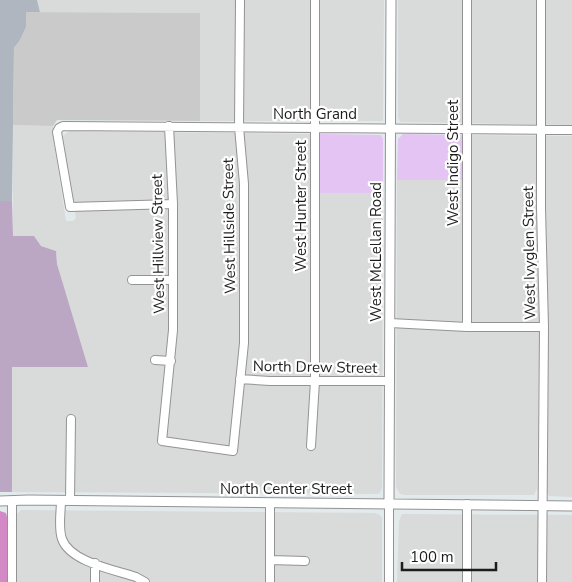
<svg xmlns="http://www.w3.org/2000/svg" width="572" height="582" viewBox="0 0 572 582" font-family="'Nunito Sans',sans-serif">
  <rect width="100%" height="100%" fill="#e3eaec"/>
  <path fill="#d9dada" d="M 37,0 L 384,0 L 383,121 L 200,121 L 200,13 L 40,12 Z
    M 398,0 L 572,0 L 572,125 L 400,122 L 398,117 Z
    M 13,125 L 53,126 L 54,143 L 66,221 L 73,221 L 76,218 L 64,153 L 63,136 L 69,131 L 320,134 L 320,193 L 383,193 L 382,488 L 379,494 L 12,492 L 12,367 L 88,367 L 57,264 L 56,251 L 41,246 L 34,236 L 13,236 Z
    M 462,135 L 572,136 L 572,497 L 549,496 L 546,491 L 548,366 L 539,367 L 537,489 L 534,495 L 405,495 L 400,494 L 396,487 L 397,180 L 462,180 Z
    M 21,510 L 375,513 L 380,515 L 382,518 L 382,582 L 17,582 L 17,514 Z
    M 402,514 L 572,515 L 572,582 L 397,582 L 399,521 Z"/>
  <path fill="#cacaca" d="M 26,12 L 200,13 L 200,121 L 57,120 L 53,126 L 13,125 L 14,48 L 20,40 L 26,27 Z"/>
  <path fill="#b0b6c0" d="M 0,0 L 37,0 L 40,12 L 26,12 L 26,27 L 20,40 L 14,48 L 12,201 L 0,201 Z"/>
  <path fill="#bba7c3" d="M 0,201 L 12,201 L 13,236 L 34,236 L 41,246 L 56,251 L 57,264 L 88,367 L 12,367 L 12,492 L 0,492 Z"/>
  <path fill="#e3c4f3" d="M 320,134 L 381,135 L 383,139 L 383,193 L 320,193 Z
    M 403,134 L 462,135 L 462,180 L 397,180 L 398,139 Z"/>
  <path fill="#d389c5" d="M 0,511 L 6,513 L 7,517 L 7,582 L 0,582 Z"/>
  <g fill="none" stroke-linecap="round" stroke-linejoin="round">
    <g stroke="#939393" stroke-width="10">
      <path id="minor" d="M 541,0 L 541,208 L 544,327 L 542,582
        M 169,126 L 173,204 L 173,330 L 162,441 L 233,451 L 244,343 L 244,184 L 239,127 L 240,0
        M 173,204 L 70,207 L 57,132 L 59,128 L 63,126 L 572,130
        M 132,280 L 173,280
        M 390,323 L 467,327 L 544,327
        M 467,327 L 467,0
        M 155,360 L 171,361
        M 240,379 L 270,381 L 390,381
        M 311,446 L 315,381 L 315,0
        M 61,500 C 61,512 58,528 62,539 C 70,562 115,570 136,577 L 145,582
        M 70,500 L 71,419
        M 389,503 L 389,582
        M 467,504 L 467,582
        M 270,560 L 305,561
        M 12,582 L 12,501
        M 95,582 L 95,563
        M 270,582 L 270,503"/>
    </g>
    <g stroke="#939393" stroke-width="11">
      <path id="tertiary" d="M 0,501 L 28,500 L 572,506
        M 389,503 L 391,0"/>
    </g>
    <use href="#minor" stroke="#fff" stroke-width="8"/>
    <use href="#tertiary" stroke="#fff" stroke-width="9"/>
  </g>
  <g text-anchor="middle" stroke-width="4.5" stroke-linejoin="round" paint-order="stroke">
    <g font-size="15" fill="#1c1c1c" stroke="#fff">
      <text x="315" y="119">North Grand</text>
      <text transform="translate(453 163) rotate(-90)" y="5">West Indigo Street</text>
      <text transform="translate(301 206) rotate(-90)" y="5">West Hunter Street</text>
      <text transform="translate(229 226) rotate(-91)" y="5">West Hillside Street</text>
      <text transform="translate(158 244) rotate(-91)" y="5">West Hillview Street</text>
      <text transform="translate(376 252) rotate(-90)" y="5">West McLellan Road</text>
      <text transform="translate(529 253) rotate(-91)" y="5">West Ivyglen Street</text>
      <text transform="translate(315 367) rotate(1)" y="5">North Drew Street</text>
      <text x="286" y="494">North Center Street</text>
    </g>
  </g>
  <path d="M402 562v8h94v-8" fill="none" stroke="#1c1c1c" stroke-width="2.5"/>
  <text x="410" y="562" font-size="15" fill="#1c1c1c" stroke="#ffffff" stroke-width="4" paint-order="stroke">100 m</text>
</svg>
